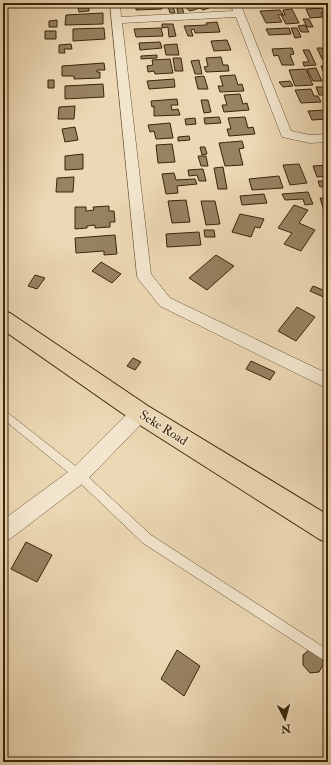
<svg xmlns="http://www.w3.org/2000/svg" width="331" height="765" viewBox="0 0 331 765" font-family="'IM FELL Double Pica',serif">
  <rect width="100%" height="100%" fill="#ecd8b4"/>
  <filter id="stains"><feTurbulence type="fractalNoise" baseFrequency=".005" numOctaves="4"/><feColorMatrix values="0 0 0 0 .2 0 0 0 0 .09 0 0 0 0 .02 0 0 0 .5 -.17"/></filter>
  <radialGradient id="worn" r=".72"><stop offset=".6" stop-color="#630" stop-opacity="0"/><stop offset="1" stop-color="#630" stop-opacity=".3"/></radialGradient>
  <path fill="#978261" stroke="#3a2508" d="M 62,3 L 99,3 L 100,6 L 62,6 Z
    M 136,3 L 162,3 L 162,9 L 136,10 Z
    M 167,3 L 172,3 L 175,13 L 170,13 Z
    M 176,3 L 181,3 L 184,14 L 178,14 Z
    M 189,3 L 211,3 L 205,5 L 209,8 L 203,10 L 200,8 L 190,11 L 183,5 Z
    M 260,3 L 273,3 L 275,5 L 261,6 Z
    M 78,8 L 89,8 L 89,11 L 79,12 Z
    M 326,8 L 328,12 L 321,13 L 323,17 L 310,18 L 306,9 Z
    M 292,9 L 299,23 L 286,24 L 281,15 L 285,15 L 283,10 Z
    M 280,10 L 283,14 L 278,15 L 282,22 L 266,23 L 260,11 Z
    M 103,13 L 103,24 L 65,25 L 66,15 Z
    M 303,19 L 309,19 L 313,27 L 307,27 Z
    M 57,20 L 57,27 L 49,27 L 49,21 Z
    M 217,22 L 220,32 L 195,33 L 194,29 L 191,30 L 193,36 L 188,36 L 184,26 L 207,25 L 206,23 Z
    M 162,24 L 173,24 L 176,36 L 169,37 L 168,27 L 162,28 Z
    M 305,25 L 309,32 L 301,32 L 298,26 Z
    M 104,28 L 105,39 L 73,41 L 73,29 Z
    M 161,28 L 163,36 L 136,37 L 134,29 Z
    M 289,28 L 291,34 L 269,35 L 266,29 Z
    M 291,28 L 297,28 L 301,37 L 295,38 Z
    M 45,31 L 56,31 L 56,39 L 45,39 Z
    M 227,40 L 231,50 L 214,51 L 211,41 Z
    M 160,42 L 162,48 L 140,50 L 139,43 Z
    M 71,44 L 72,49 L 64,49 L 65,53 L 59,53 L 59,45 Z
    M 177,44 L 179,55 L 166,55 L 164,45 Z
    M 292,48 L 294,54 L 290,55 L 294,65 L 282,65 L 278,55 L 274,56 L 272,49 Z
    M 317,48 L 322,48 L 328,59 L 322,59 Z
    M 303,50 L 309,50 L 316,65 L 304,66 L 303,62 L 309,62 Z
    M 157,55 L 157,58 L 141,59 L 141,56 Z
    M 221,57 L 223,65 L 228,65 L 229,71 L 206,72 L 204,67 L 208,66 L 206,58 Z
    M 173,58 L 181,58 L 183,71 L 175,71 Z
    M 170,59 L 173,73 L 155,74 L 154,71 L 148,72 L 147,66 L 153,65 L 152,60 Z
    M 199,60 L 202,74 L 195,74 L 191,61 Z
    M 104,63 L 105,70 L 97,70 L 97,72 L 100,72 L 100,78 L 74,79 L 74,76 L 62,76 L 62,66 Z
    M 321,66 L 328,66 L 328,76 L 325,76 Z
    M 316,68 L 322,81 L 313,81 L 307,69 Z
    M 306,69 L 313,85 L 295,86 L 289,70 Z
    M 235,75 L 238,85 L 242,84 L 244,91 L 220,92 L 218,86 L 223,86 L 220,76 Z
    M 204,76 L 208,89 L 198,89 L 195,77 Z
    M 174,79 L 175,87 L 149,89 L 147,81 Z
    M 48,80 L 54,80 L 54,88 L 48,88 Z
    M 290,81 L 293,86 L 283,87 L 279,82 Z
    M 103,84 L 104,97 L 65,99 L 65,86 Z
    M 316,87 L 326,87 L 328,95 L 319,95 Z
    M 311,89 L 314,96 L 318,96 L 321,102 L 301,103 L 295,90 Z
    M 240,94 L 243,104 L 247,103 L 249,110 L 224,112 L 222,105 L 227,105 L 224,95 Z
    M 177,99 L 178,105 L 171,105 L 172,110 L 178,109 L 180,115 L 154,116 L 154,106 L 152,107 L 151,101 Z
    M 201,100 L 208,100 L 211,112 L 204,113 Z
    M 75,106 L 74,119 L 58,119 L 59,107 Z
    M 328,110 L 328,119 L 312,120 L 308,111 Z
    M 219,117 L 221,123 L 205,124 L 204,118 Z
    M 245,117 L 248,128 L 253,127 L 255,134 L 229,136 L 227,129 L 231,129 L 228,118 Z
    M 195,118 L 196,124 L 186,125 L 185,119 Z
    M 170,123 L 173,138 L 156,139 L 154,131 L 150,132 L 148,125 Z
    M 75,127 L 78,140 L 65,142 L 62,129 Z
    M 189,136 L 190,140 L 178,141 L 178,137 Z
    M 242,141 L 244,148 L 239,149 L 243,165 L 225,166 L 219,143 Z
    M 172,144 L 175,162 L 158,163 L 156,145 Z
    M 200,147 L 205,147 L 207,154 L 202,155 Z
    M 83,154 L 83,169 L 65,170 L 65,156 Z
    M 198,156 L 206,156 L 208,166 L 201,166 Z
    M 299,164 L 307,183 L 290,185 L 283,165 Z
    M 328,165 L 328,176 L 317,177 L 313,166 Z
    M 223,167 L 227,189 L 218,189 L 214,168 Z
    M 203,169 L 206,181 L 199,181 L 197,175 L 189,176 L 188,170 Z
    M 174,173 L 176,180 L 195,179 L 197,184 L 177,186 L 178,193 L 166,194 L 162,174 Z
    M 279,176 L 283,188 L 252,190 L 249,179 Z
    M 74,177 L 73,192 L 56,192 L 57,178 Z
    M 318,181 L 328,181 L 328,186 L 320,187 Z
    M 308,192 L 313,204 L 305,205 L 303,199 L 285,200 L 282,194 Z
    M 264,194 L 267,203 L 242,205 L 240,196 Z
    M 320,198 L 326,198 L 328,211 L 324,211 Z
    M 186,200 L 190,222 L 172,223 L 168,201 Z
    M 201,201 L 215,201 L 220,224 L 206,225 Z
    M 294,205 L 308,210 L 299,223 L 315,230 L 301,251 L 284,244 L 292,233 L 278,228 Z
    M 109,206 L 109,211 L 114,211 L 115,222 L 110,222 L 110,227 L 95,228 L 95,225 L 87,226 L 87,228 L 75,229 L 75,207 L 86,207 L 86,211 L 94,210 L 93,207 Z
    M 240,214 L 264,219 L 260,228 L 255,227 L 251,237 L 232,232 Z
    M 204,230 L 214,230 L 215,237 L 205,237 Z
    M 199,232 L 201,245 L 167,247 L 166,234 Z
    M 115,235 L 117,254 L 104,255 L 104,251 L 76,253 L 75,238 Z
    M 216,255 L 234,266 L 207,290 L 189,278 Z
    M 101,262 L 121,274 L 112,283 L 92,271 Z
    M 35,275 L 45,278 L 37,289 L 28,286 Z
    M 313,286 L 328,292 L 328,299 L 310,291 Z
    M 297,307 L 315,317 L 296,341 L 278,331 Z
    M 133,358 L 141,362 L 135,370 L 127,366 Z
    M 251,361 L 275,372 L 270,380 L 246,369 Z
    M 26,542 L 52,555 L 37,582 L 11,569 Z
    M 310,649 L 320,653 L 324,663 L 319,672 L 310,673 L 303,665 L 303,655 Z
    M 177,650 L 200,666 L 184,696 L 161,679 Z"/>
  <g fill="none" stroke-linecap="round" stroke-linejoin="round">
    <g stroke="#665233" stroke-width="1">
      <path id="lane" d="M 3,409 L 83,472 L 151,535 L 328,650 L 328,663 L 143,543 L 75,478 L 3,419 Z"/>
    </g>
    <g stroke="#665233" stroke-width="1">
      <path id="street" d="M 110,3 L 120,3 L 121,17 L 233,11 L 230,3 L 240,3 L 291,131 L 310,135 L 328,134 L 328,142 L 310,143 L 282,137 L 236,17 L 122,23 L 151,274 L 170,298 L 328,374 L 328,389 L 160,306 L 139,280 L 137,276 Z
        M 140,405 L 146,407 L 149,413 L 146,419 L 86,481 L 10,539 L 3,542 L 3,520 L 72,469 L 134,407 Z"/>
    </g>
    <g stroke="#3a2508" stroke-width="2">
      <path id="primary" d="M 3,311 L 10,313 L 148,406 L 328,515 L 328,543 L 319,539 L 132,420 L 3,330 Z"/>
    </g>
    <use href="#lane" fill="#f3e6ce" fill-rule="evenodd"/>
    <use href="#street" fill="#f3e6ce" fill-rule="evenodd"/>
    <use href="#primary" fill="#ecd8b4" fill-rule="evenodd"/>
  </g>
  <g text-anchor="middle" stroke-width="3" stroke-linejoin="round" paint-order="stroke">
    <g font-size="13" fill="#3a2508" stroke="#f3e6ce">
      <text transform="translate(164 427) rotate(32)" y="5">Seke Road</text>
    </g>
  </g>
  <rect width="331" height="765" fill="none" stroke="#ecd8b4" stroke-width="16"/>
  <rect x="4" y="4" width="323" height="757" fill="none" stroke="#3a2508" stroke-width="2"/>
  <rect x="8" y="8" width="315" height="749" fill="none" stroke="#3a2508"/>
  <g transform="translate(285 719) rotate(174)" stroke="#f3e6ce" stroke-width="3" paint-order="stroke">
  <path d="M0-3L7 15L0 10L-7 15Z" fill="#3a2508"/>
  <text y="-6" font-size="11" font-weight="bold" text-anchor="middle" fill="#3a2508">N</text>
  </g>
  <rect width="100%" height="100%" filter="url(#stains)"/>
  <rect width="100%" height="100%" fill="url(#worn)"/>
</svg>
